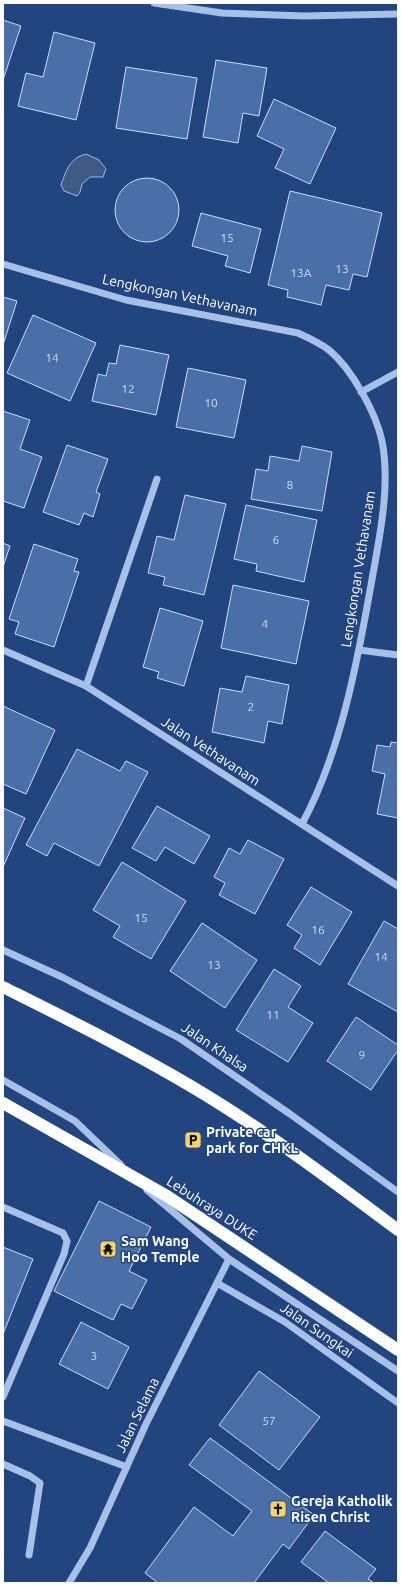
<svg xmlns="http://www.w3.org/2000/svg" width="401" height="1586" viewBox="0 0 401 1586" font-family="Ubuntu,sans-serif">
  <rect width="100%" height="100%" fill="#22457f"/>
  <path fill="#3f5a84" stroke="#9bbae8" d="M 86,154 L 99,160 L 106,169 L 103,177 L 90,177 L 82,184 L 80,192 L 77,196 L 64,191 L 61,185 C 67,169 69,159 86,154 Z"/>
  <path fill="#4a6fa8" stroke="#cadbf5" d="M 3,20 L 21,26 L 3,80 Z
    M 54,32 L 95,43 L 76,120 L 18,106 L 26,73 L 43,77 Z
    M 216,60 L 267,68 L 259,116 L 243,113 L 238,143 L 203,137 Z
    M 126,67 L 197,78 L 187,139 L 116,128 Z
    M 274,99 L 336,128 L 310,184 L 275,168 L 284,149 L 257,136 Z
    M115 210a32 32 0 1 1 64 0a32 32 0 1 1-64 0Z
    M 290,191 L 382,213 L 367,277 L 353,274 L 349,290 L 326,285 L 321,305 L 287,297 L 288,290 L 268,285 Z
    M 201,213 L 261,229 L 250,273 L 225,266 L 228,256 L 192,246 Z
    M 3,297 L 17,301 L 3,345 Z
    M 33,315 L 96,343 L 70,401 L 7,373 Z
    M 120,345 L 169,355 L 156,415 L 92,401 L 98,374 L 106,376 L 109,363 L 116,364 Z
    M 188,368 L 246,380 L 234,438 L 176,427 Z
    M 3,411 L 30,420 L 20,449 L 42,457 L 24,508 L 3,501 Z
    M 67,445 L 108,459 L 96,492 L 100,494 L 93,517 L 84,513 L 79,525 L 43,512 Z
    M 302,446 L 332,452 L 322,511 L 251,499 L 256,469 L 268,471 L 270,456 L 299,461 Z
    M 185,495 L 226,504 L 204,595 L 163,585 L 165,577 L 148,573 L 157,536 L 174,540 Z
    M 246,505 L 317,520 L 304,582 L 256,571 L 257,564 L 234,559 Z
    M 3,543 L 10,546 L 3,567 Z
    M 34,544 L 78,559 L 74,571 L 79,572 L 54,647 L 15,634 L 19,622 L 9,619 Z
    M 233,585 L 309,601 L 296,664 L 221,648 Z
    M 160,608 L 203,621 L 184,686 L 157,678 L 159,672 L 143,667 Z
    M 246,676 L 289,685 L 282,724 L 268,721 L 264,743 L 212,732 L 220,688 L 242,692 Z
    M 3,706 L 55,730 L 26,794 L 3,784 Z
    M 391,742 L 398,743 L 398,818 L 377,814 L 385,774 L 372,771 L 377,745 L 390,747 Z
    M 77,749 L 120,771 L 126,761 L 148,772 L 99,866 L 54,843 L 47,856 L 26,845 Z
    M 157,806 L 210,836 L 194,864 L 165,847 L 156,861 L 132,848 Z
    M 3,808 L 25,818 L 3,867 Z
    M 248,840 L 284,859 L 255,914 L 219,895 L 225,883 L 214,877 L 229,848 L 240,854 Z
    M 122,862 L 186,901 L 151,959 L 113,937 L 120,926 L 93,910 Z
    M 311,887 L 352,912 L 320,965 L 294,948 L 302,935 L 287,925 Z
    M 384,921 L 398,929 L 398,1012 L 348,984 Z
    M 202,923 L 257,960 L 225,1008 L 170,971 Z
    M 274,969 L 301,986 L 288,1007 L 313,1023 L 288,1062 L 236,1030 Z
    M 356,1017 L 398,1045 L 398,1050 L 371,1090 L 327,1061 Z
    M 99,1201 L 151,1227 L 129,1271 L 147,1280 L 132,1309 L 121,1304 L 113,1320 L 54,1291 Z
    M 3,1247 L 33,1259 L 3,1334 Z
    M 81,1322 L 129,1347 L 108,1389 L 59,1364 Z
    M 259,1371 L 320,1417 L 279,1470 L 219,1425 Z
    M 210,1438 L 314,1515 L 289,1549 L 283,1544 L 254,1583 L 158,1583 L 145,1573 L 194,1507 L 233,1536 L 252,1511 L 189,1465 Z
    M 325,1531 L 376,1569 L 368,1579 L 374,1583 L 329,1583 L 301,1562 Z"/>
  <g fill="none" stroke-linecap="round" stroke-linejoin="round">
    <path stroke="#a7c0e7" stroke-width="7" d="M 154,3 L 222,13 L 304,16 L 398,14
      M 3,264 L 126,300 L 298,333 C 309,338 320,343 329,350 C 352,369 376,413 382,441 C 391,487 379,539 371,585 C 357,664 340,754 302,824
      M 361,392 L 398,372
      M 3,650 L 86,686 L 398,886
      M 359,650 L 398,655
      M 86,686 L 157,479
      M 3,950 L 62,977 L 181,1039 L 290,1114 L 398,1192
      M 3,1080 L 75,1121 L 121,1165
      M 147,1190 L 229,1259 L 398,1371
      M 3,1207 L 63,1233 L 67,1241 L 64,1254 L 3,1397
      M 217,1283 L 285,1322 L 398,1403
      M 3,1421 L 127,1467
      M 3,1464 L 30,1476 L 40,1483 L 29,1555
      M 69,1583 L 90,1548 L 146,1424 L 229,1259"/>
    <path stroke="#fff" stroke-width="12" d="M 3,987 C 65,1018 128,1049 189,1085 C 262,1128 330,1179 398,1230
      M 3,1103 L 167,1196 L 398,1350"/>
  </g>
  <defs>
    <g id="parking-square" transform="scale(0.9)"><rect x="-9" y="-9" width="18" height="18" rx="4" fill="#f3d369" stroke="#22457f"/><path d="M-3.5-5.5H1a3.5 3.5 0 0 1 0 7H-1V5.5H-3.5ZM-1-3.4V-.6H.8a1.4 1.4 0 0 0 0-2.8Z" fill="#111"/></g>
    <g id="temple-square" transform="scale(0.9)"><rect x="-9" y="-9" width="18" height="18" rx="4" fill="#f3d369" stroke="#22457f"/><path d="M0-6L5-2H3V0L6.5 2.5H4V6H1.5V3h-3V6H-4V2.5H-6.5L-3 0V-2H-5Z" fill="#111"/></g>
    <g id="church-square" transform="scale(0.9)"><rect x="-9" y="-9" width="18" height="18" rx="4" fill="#f3d369" stroke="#22457f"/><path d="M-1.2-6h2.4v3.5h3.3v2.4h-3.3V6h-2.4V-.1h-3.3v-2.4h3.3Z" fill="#111"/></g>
  </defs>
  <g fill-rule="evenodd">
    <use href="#parking-square" x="193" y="1140"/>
    <use href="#temple-square" x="108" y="1249"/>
    <use href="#church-square" x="278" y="1509"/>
  </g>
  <g text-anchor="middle" stroke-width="3" stroke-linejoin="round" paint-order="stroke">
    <g font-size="12" fill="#d2dbe9">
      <text x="227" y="242">15</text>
      <text x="342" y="273">13</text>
      <text x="301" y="277">13A</text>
      <text x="52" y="362">14</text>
      <text x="128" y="393">12</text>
      <text x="211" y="407">10</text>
      <text x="290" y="489">8</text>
      <text x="276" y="544">6</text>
      <text x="265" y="628">4</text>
      <text x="251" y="711">2</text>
      <text x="141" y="922">15</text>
      <text x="318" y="934">16</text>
      <text x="381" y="961">14</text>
      <text x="214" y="969">13</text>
      <text x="273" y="1019">11</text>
      <text x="362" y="1059">9</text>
      <text x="94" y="1360">3</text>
      <text x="269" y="1425">57</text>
    </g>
    <g font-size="14" fill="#fff" stroke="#22457f">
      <text transform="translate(180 295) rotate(12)" y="5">Lengkongan Vethavanam</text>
      <text transform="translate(358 569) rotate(-81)" y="5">Lengkongan Vethavanam</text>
      <text transform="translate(211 751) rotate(33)" y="5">Jalan Vethavanam</text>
      <text transform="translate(215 1047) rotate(34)" y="5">Jalan Khalsa</text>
      <text transform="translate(212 1208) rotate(33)" y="5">Lebuhraya DUKE</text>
      <text transform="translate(317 1330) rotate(35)" y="5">Jalan Sungkai</text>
      <text transform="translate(137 1415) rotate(-64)" y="5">Jalan Selama</text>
    </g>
    <g font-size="14" font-weight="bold" fill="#fff" stroke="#22457f" text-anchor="start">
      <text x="206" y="1137">Private car<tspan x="206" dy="16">park for CHKL</tspan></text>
      <text x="121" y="1246">Sam Wang<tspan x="121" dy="16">Hoo Temple</tspan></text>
      <text x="291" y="1506">Gereja Katholik<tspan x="291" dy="16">Risen Christ</tspan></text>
    </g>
  </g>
  <rect width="401" height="1586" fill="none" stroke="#ffffff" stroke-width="8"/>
</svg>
